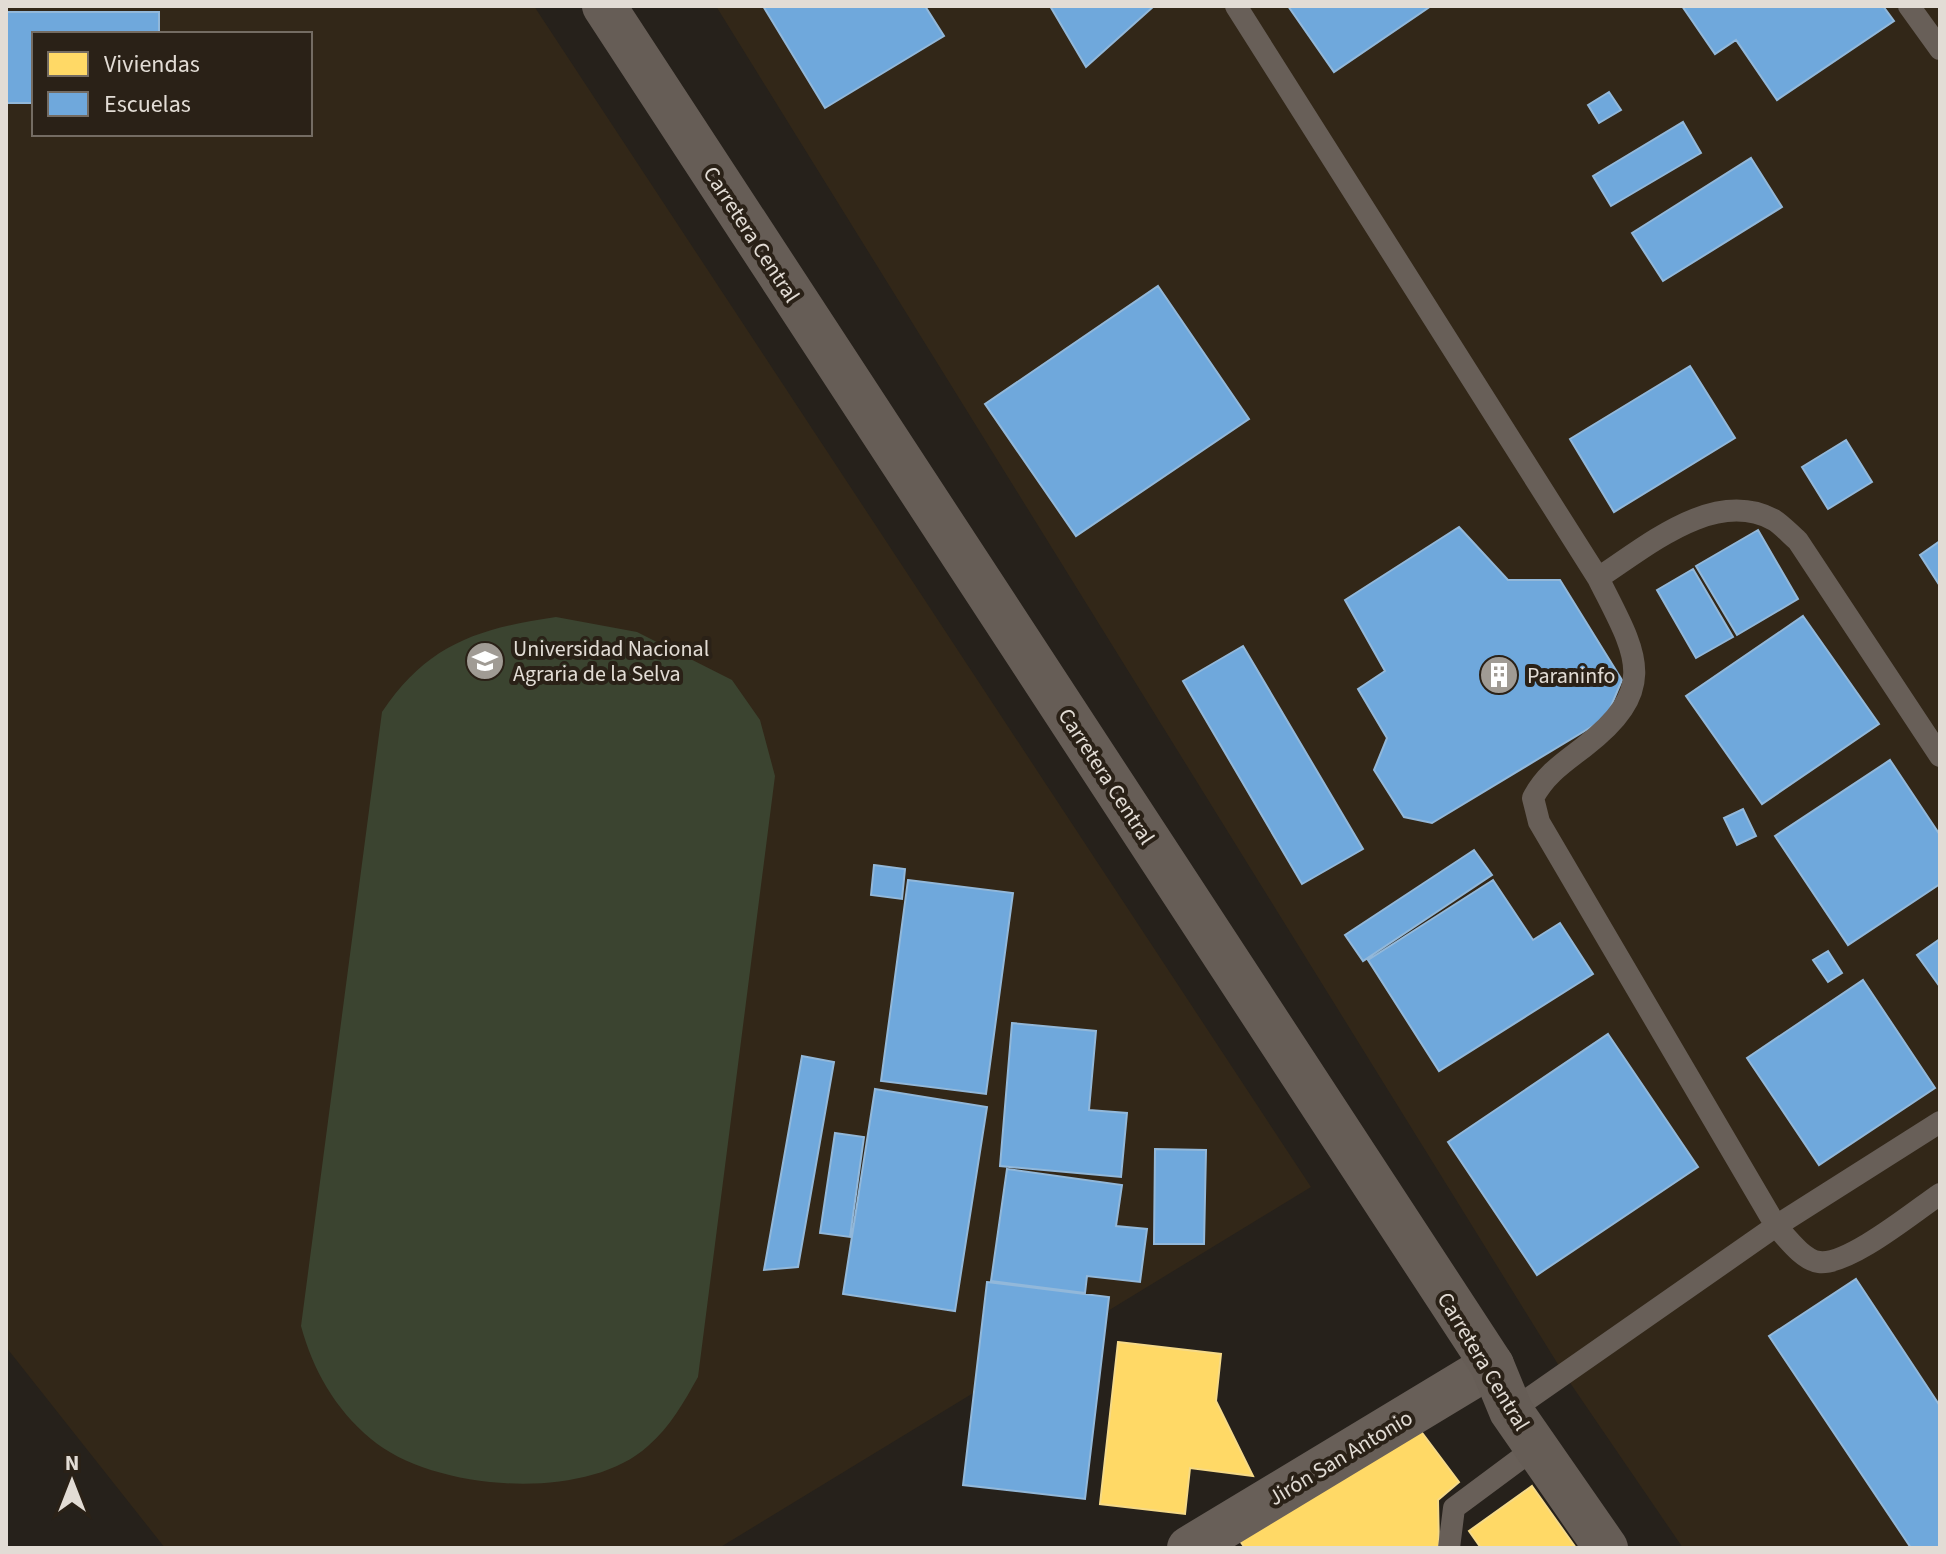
<svg xmlns="http://www.w3.org/2000/svg" width="1946" height="1554" viewBox="0 0 1946 1554" font-family="'Source Sans 3',sans-serif">
  <rect width="100%" height="100%" fill="#26211b"/>
  <path fill="#322718" fill-rule="evenodd" d="M 6,6 L 534,6 L 1311,1187 L 719,1548 L 165,1548 L 6,1347 ZM 34,34 L 310,34 L 310,134 L 34,134 Z
    M 716,6 L 1940,6 L 1940,1548 L 1683,1548 L 1564,1374 Z"/>
  <path fill="#3b4430" d="M 556,617 L 637,632 L 732,680 L 760,720 L 775,776 L 698,1377 C 684,1402 670,1427 648,1446 C 586,1503 432,1491 371,1439 C 335,1409 313,1370 301,1326 L 382,712 C 427,644 479,628 556,617 Z"/>
  <path fill="#ffd966" stroke="#f6da87" stroke-width="2" d="M 1118,1342 L 1221,1354 L 1216,1401 L 1253,1476 L 1190,1468 L 1185,1514 L 1100,1504 Z
    M 1417,1426 L 1459,1482 L 1438,1500 L 1439,1548 L 1245,1548 L 1238,1538 Z
    M 1532,1486 L 1576,1548 L 1481,1548 L 1469,1531 Z"/>
  <path fill="#6fa8dc" stroke="#92b8da" stroke-width="2" d="M 763,6 L 925,6 L 944,36 L 825,108 Z
    M 1050,6 L 1154,6 L 1086,67 Z
    M 1288,6 L 1431,6 L 1334,72 Z
    M 1682,6 L 1883,6 L 1894,21 L 1777,100 L 1736,40 L 1715,54 Z
    M 6,12 L 159,12 L 159,34 L 34,34 L 34,103 L 6,103 Z
    M 1609,92 L 1621,110 L 1599,123 L 1588,105 Z
    M 1683,122 L 1701,153 L 1611,206 L 1593,176 Z
    M 1751,158 L 1782,207 L 1663,281 L 1632,233 Z
    M 1158,286 L 1249,419 L 1076,536 L 985,404 Z
    M 1690,366 L 1735,438 L 1614,512 L 1570,439 Z
    M 1846,440 L 1872,482 L 1828,509 L 1802,467 Z
    M 1459,527 L 1508,580 L 1560,580 L 1622,680 L 1606,718 L 1432,823 L 1404,817 L 1374,770 L 1387,738 L 1358,689 L 1385,671 L 1345,600 Z
    M 1758,530 L 1798,599 L 1737,635 L 1696,566 Z
    M 1940,541 L 1940,586 L 1920,555 Z
    M 1693,569 L 1733,637 L 1696,658 L 1657,590 Z
    M 1803,616 L 1879,724 L 1762,804 L 1686,696 Z
    M 1243,646 L 1363,849 L 1302,884 L 1183,681 Z
    M 1890,760 L 1940,835 L 1940,884 L 1848,945 L 1775,836 Z
    M 1743,809 L 1756,836 L 1737,845 L 1724,818 Z
    M 1474,850 L 1492,875 L 1363,961 L 1345,935 Z
    M 874,865 L 905,869 L 902,899 L 871,895 Z
    M 908,880 L 1013,893 L 986,1094 L 881,1081 Z
    M 1493,880 L 1533,940 L 1560,923 L 1593,974 L 1439,1071 L 1368,960 Z
    M 1940,939 L 1940,987 L 1917,955 Z
    M 1828,951 L 1842,973 L 1828,982 L 1813,960 Z
    M 1863,980 L 1935,1088 L 1819,1165 L 1747,1058 Z
    M 1012,1023 L 1096,1031 L 1089,1110 L 1127,1113 L 1121,1177 L 1000,1166 Z
    M 1608,1034 L 1698,1167 L 1537,1275 L 1448,1142 Z
    M 802,1056 L 834,1062 L 798,1267 L 764,1270 Z
    M 875,1089 L 987,1107 L 955,1311 L 843,1294 Z
    M 835,1133 L 864,1137 L 850,1237 L 820,1233 Z
    M 1155,1149 L 1206,1150 L 1204,1244 L 1154,1244 Z
    M 1007,1169 L 1122,1185 L 1116,1226 L 1147,1229 L 1140,1282 L 1087,1276 L 1085,1293 L 991,1281 Z
    M 1856,1279 L 1940,1406 L 1940,1548 L 1911,1548 L 1769,1336 Z
    M 987,1282 L 1109,1297 L 1085,1499 L 963,1485 Z"/>
  <g fill="none" stroke-linecap="round" stroke-linejoin="round">
    <path stroke="#685f58" stroke-width="22" d="M 1236,6 L 1598,578 C 1635,652 1662,687 1584,747 C 1563,763 1545,775 1533,798 L 1539,822 L 1776,1226 C 1787,1238 1803,1260 1819,1262 C 1848,1266 1915,1211 1940,1194
      M 1909,6 L 1940,49
      M 1598,578 C 1645,548 1714,487 1774,520 C 1782,525 1790,534 1798,541 L 1940,756
      M 1511,1411 L 1776,1226 L 1940,1122
      M 1449,1548 L 1454,1508 L 1536,1447"/>
    <path stroke="#685f58" stroke-width="44" d="M 1189,1548 L 1492,1365"/>
    <path stroke="#665d56" stroke-width="44" d="M 604,6 L 1492,1365 L 1511,1411 L 1606,1548"/>
  </g>
  <defs>
    <g id="university-disc" transform="scale(2)"><circle r="9.5" fill="#a09b94" stroke="#2a2117"/><path d="M0-5L7-2L0 1L-7-2ZM-4 1L0 2.5L4 1V4Q0 6-4 4Z" fill="#fff"/></g>
    <g id="building-disc" transform="scale(2)"><circle r="9.5" fill="#a09b94" stroke="#2a2117"/><path d="M-4-6H4V6H1V3H-1V6H-4ZM-2.5-4.3h1.7v1.8h-1.7ZM.8-4.3h1.7v1.8H.8ZM-2.5-1h1.7V.8h-1.7ZM.8-1h1.7V.8H.8Z" fill="#fff"/></g>
  </defs>
  <g fill-rule="evenodd">
    <use href="#university-disc" x="485" y="661"/>
    <use href="#building-disc" x="1499" y="675"/>
  </g>
  <g text-anchor="middle" stroke-width="8" stroke-linejoin="round" paint-order="stroke">
    <g font-size="22" fill="#e2dcd5" stroke="#2a2117">
      <text transform="translate(752 234) rotate(57)" y="8">Carretera Central</text>
      <text transform="translate(1107 776) rotate(57)" y="8">Carretera Central</text>
      <text transform="translate(1484 1361) rotate(59)" y="8">Carretera Central</text>
      <text transform="translate(1340 1457) rotate(-31)" y="8">Jirón San Antonio</text>
    </g>
    <g font-size="22" fill="#e2dcd5" stroke="#2a2117" text-anchor="start">
      <text x="513" y="656">Universidad Nacional<tspan x="513" dy="25">Agraria de la Selva</tspan></text>
      <text x="1527" y="683">Paraninfo</text>
    </g>
  </g>
  <rect width="1946" height="1554" fill="none" stroke="#e2dcd5" stroke-width="16"/>
  <rect x="32" y="32" width="280" height="104" fill="#2a2117" stroke="#746c63" stroke-width="2"/>
  <rect x="48" y="52" width="40" height="24" fill="#ffd966" stroke="#746c63" stroke-width="2"/>
  <text x="104" y="72" font-size="24" fill="#e2dcd5">Viviendas</text>
  <rect x="48" y="92" width="40" height="24" fill="#6fa8dc" stroke="#746c63" stroke-width="2"/>
  <text x="104" y="112" font-size="24" fill="#e2dcd5">Escuelas</text>
  <g transform="translate(72 1482)" stroke="#2a2117" stroke-width="6" paint-order="stroke">
  <path d="M0-6L14 30L0 20L-14 30Z" fill="#e2dcd5"/>
  <text y="-12" font-size="22" font-weight="bold" text-anchor="middle" fill="#e2dcd5">N</text>
  </g>
</svg>
